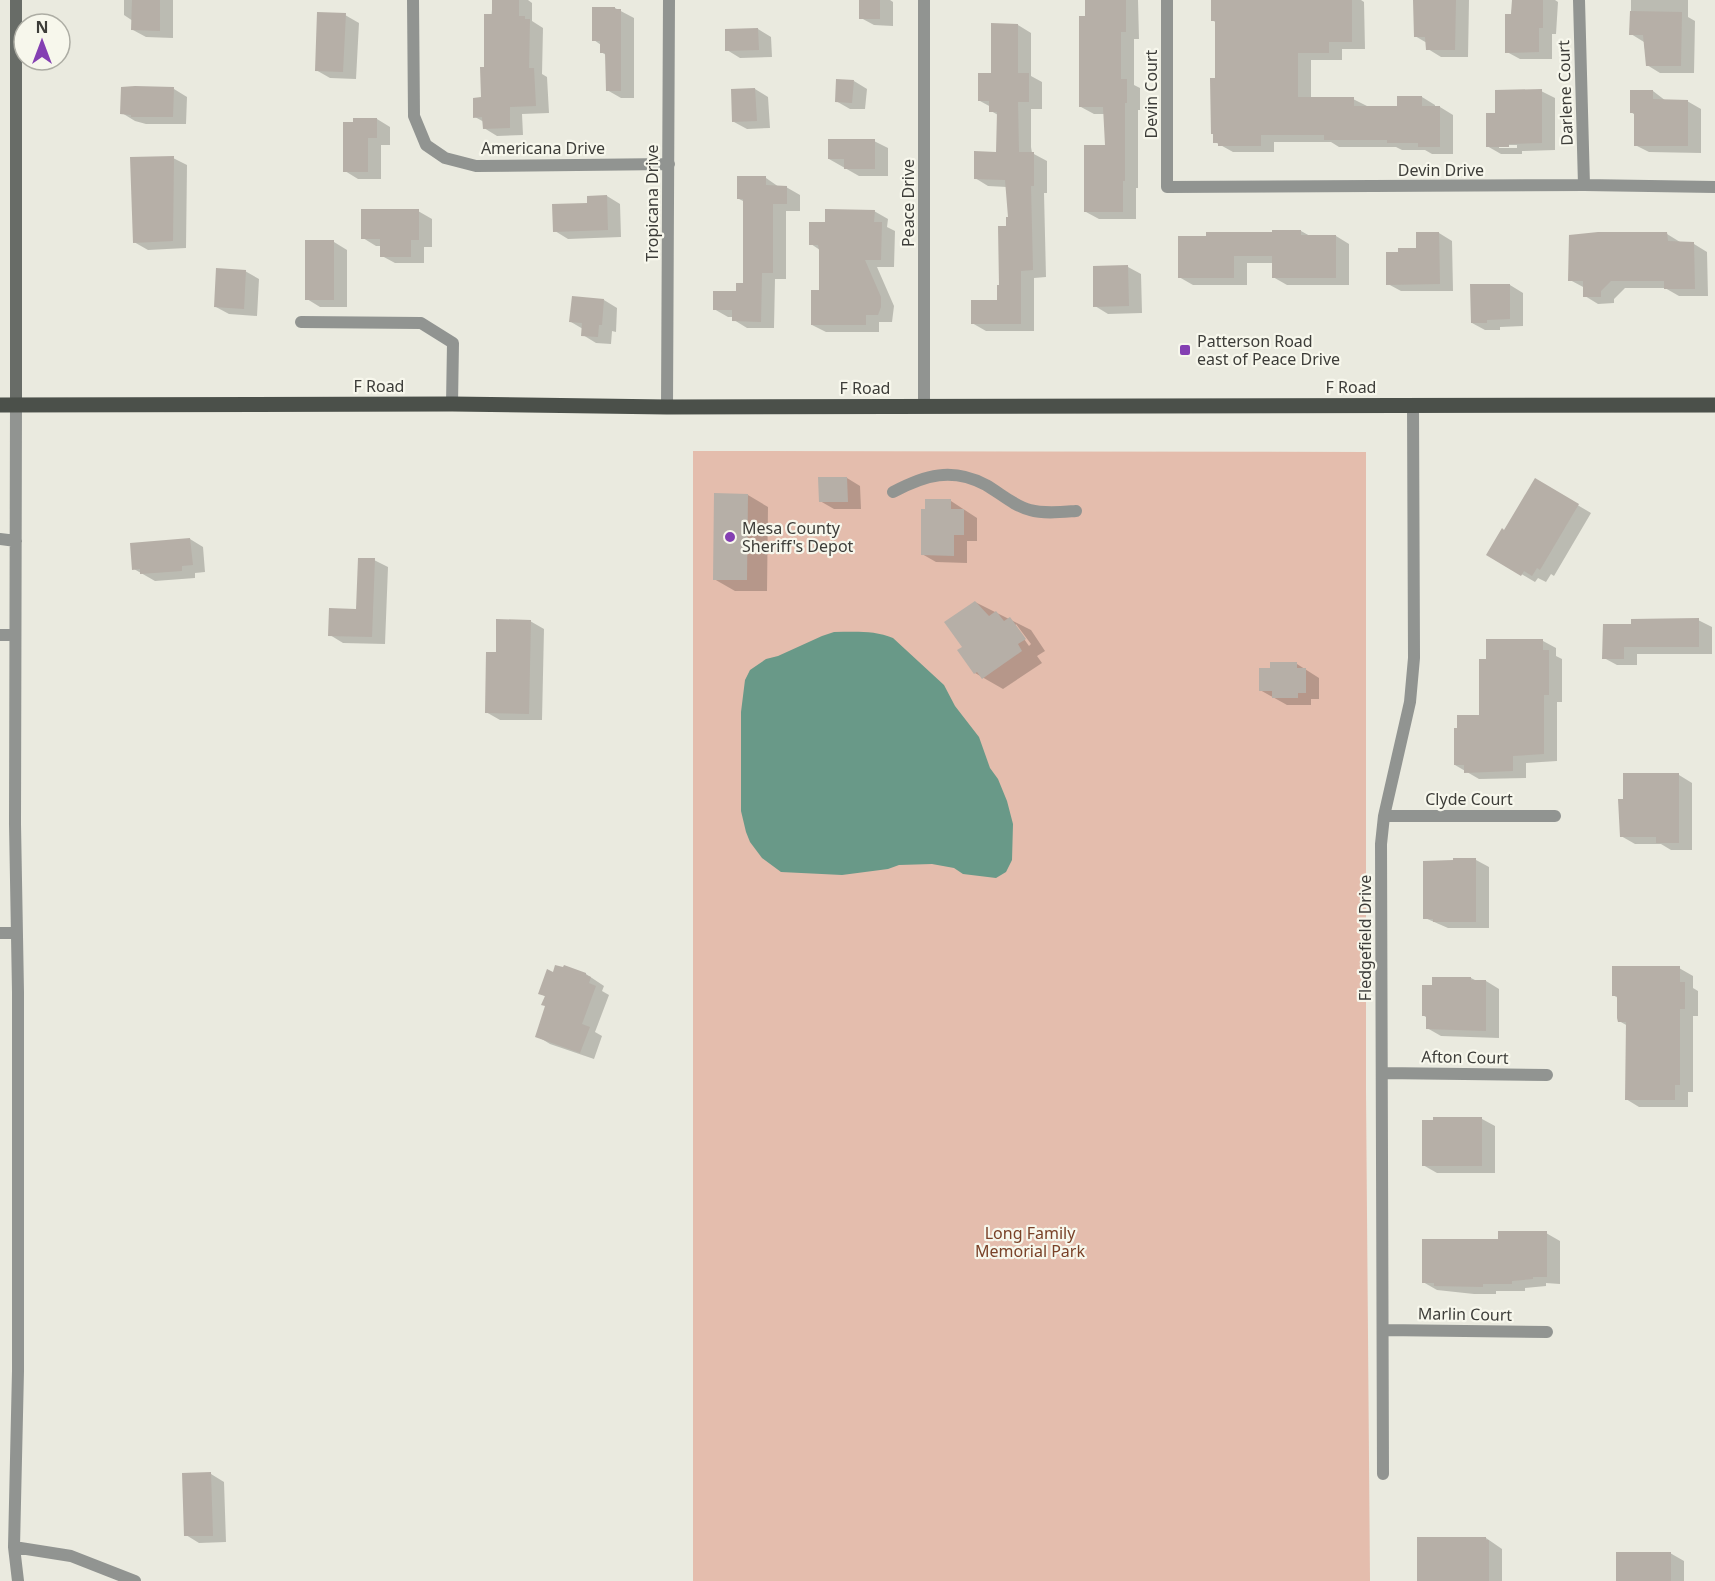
<svg xmlns="http://www.w3.org/2000/svg" width="1715" height="1581" viewBox="0 0 1715 1581" font-family="'Noto Sans',sans-serif">
  <rect width="100%" height="100%" fill="#eaeadf"/>
  <path fill="#e4bdad" d="M 693,451 L 1366,452 L 1366,1092 L 1370,1581 L 693,1581 Z"/>
  <path fill="#699988" d="M 834,632 C 853,632 874,630 893,638 L 944,685 L 955,706 L 979,737 L 990,768 L 998,779 L 1007,801 L 1013,824 L 1012,860 L 1006,872 L 996,878 L 963,874 L 954,868 L 932,864 L 899,865 L 888,869 L 842,875 L 781,872 L 762,858 L 750,842 L 746,832 L 741,811 L 741,712 L 745,680 L 750,670 L 766,659 L 778,656 L 822,636 Z"/>
  <path fill="#0003" fill-rule="evenodd" d="M 124,0 L 173,0 L 173,38 L 146,37 L 133,30 L 133,21 L 124,15 Z
    M 493,0 L 528,0 L 532,3 L 532,21 L 543,28 L 542,74 L 547,77 L 549,113 L 522,114 L 523,135 L 497,136 L 484,128 L 484,122 L 475,117 L 483,99 Z
    M 861,0 L 890,0 L 893,2 L 893,26 L 874,25 L 861,18 Z
    M 1087,0 L 1138,0 L 1139,39 L 1134,39 L 1134,85 L 1140,88 L 1140,110 L 1138,110 L 1138,188 L 1136,188 L 1136,219 L 1099,219 L 1086,212 L 1106,146 L 1105,114 L 1094,114 L 1081,107 Z
    M 1212,0 L 1361,0 L 1364,2 L 1365,49 L 1342,49 L 1342,60 L 1311,60 L 1311,99 L 1353,99 L 1367,106 L 1398,107 L 1422,97 L 1435,105 L 1435,108 L 1440,107 L 1453,115 L 1453,154 L 1432,154 L 1425,150 L 1402,150 L 1396,147 L 1339,147 L 1331,142 L 1274,142 L 1274,152 L 1233,152 L 1215,142 L 1217,23 L 1212,20 Z
    M 1415,0 L 1469,0 L 1468,57 L 1441,57 L 1428,49 L 1427,43 L 1415,36 Z
    M 1513,0 L 1555,0 L 1558,2 L 1556,34 L 1552,34 L 1552,59 L 1520,59 L 1507,52 Z
    M 1631,0 L 1688,0 L 1688,17 L 1695,21 L 1694,73 L 1660,73 L 1647,65 L 1644,42 L 1631,34 Z
    M 615,8 L 634,18 L 634,98 L 621,98 L 607,90 L 606,55 L 601,52 L 601,45 L 594,40 Z
    M 345,15 L 359,23 L 356,79 L 330,78 L 316,70 Z
    M 1018,25 L 1031,33 L 1031,76 L 1042,82 L 1042,109 L 1031,109 L 1031,147 L 1032,153 L 1047,161 L 1047,193 L 1044,193 L 1046,277 L 1034,278 L 1034,331 L 986,331 L 972,323 L 998,301 L 1009,218 L 1007,187 L 988,186 L 975,178 L 997,153 L 998,115 L 991,111 L 991,107 L 980,101 Z
    M 758,29 L 771,37 L 772,57 L 740,58 L 727,50 Z
    M 854,81 L 867,89 L 865,109 L 850,109 L 836,101 Z
    M 174,89 L 187,97 L 186,124 L 146,124 L 135,121 L 122,113 Z
    M 755,89 L 768,97 L 770,128 L 747,129 L 734,122 Z
    M 1541,91 L 1555,98 L 1555,150 L 1522,151 L 1522,154 L 1501,154 L 1487,146 L 1497,115 ZM 1499,145 L 1517,145 L 1517,148 L 1499,148 Z
    M 1653,91 L 1666,101 L 1687,101 L 1701,109 L 1701,153 L 1649,152 L 1635,145 L 1635,115 L 1631,112 Z
    M 354,119 L 377,119 L 390,127 L 390,145 L 381,145 L 381,179 L 358,179 L 345,171 Z
    M 874,141 L 888,148 L 888,176 L 859,176 L 829,159 Z
    M 173,158 L 187,165 L 186,248 L 148,250 L 134,242 Z
    M 766,178 L 779,187 L 786,187 L 800,195 L 800,211 L 786,211 L 786,279 L 775,279 L 774,328 L 747,328 L 734,320 L 734,317 L 728,317 L 714,309 L 738,292 L 745,284 L 745,202 L 739,199 Z
    M 607,196 L 620,204 L 621,237 L 568,239 L 555,231 Z
    M 418,211 L 432,219 L 432,247 L 424,247 L 424,263 L 395,263 L 382,256 L 382,246 L 376,246 L 363,238 Z
    M 874,211 L 888,219 L 887,227 L 895,231 L 894,267 L 877,267 L 894,306 L 892,322 L 879,322 L 879,332 L 826,332 L 812,325 L 820,291 L 820,250 L 811,244 L 826,223 Z
    M 1301,231 L 1310,236 L 1336,236 L 1349,244 L 1349,285 L 1287,285 L 1273,277 L 1273,263 L 1247,263 L 1247,285 L 1193,285 L 1179,277 L 1273,233 Z
    M 1439,233 L 1452,241 L 1453,291 L 1401,291 L 1388,284 L 1418,249 Z
    M 1667,234 L 1680,242 L 1694,244 L 1707,252 L 1708,296 L 1679,296 L 1665,288 L 1625,288 L 1614,299 L 1614,303 L 1598,304 L 1585,296 L 1585,288 L 1570,280 Z
    M 334,242 L 347,250 L 347,307 L 320,307 L 307,299 Z
    M 1128,267 L 1141,274 L 1142,313 L 1108,314 L 1095,306 Z
    M 245,271 L 259,279 L 257,316 L 229,314 L 216,307 Z
    M 1510,285 L 1523,293 L 1523,326 L 1500,327 L 1500,330 L 1485,330 L 1472,323 Z
    M 604,300 L 617,308 L 616,332 L 612,331 L 611,344 L 596,343 L 583,335 L 583,329 L 571,322 Z
    M 847,478 L 860,486 L 861,509 L 834,509 L 820,501 Z
    M 1535,480 L 1591,513 L 1554,576 L 1551,574 L 1546,582 L 1538,578 L 1535,582 L 1488,554 L 1505,532 Z
    M 748,495 L 768,507 L 767,591 L 735,591 L 714,579 Z
    M 951,501 L 977,518 L 977,541 L 967,541 L 967,563 L 936,562 L 922,554 Z
    M 190,539 L 203,547 L 205,572 L 195,573 L 195,578 L 155,581 L 134,569 Z
    M 374,560 L 388,567 L 385,644 L 343,643 L 330,635 L 358,610 Z
    M 975,602 L 1031,630 L 1045,651 L 1037,656 L 1042,663 L 1003,689 L 975,673 L 964,648 ZM 1016,624 L 1031,644 L 1029,646 L 1015,626 Z
    M 1698,620 L 1712,627 L 1712,654 L 1637,654 L 1637,665 L 1617,665 L 1604,658 L 1633,625 Z
    M 530,621 L 544,629 L 542,720 L 500,720 L 486,712 L 497,654 Z
    M 1543,641 L 1556,648 L 1556,656 L 1562,659 L 1562,702 L 1557,702 L 1557,761 L 1526,763 L 1526,778 L 1479,779 L 1455,765 L 1480,717 L 1487,660 Z
    M 1297,664 L 1319,678 L 1319,699 L 1311,699 L 1311,705 L 1287,705 L 1260,690 L 1272,669 Z
    M 1679,775 L 1692,783 L 1692,850 L 1671,850 L 1661,844 L 1635,844 L 1621,836 Z
    M 1476,860 L 1489,867 L 1489,928 L 1448,928 L 1425,918 Z
    M 1679,968 L 1693,976 L 1693,988 L 1698,991 L 1698,1016 L 1693,1016 L 1693,1092 L 1688,1092 L 1688,1107 L 1639,1107 L 1626,1099 L 1628,1026 L 1619,1021 L 1618,998 L 1613,995 Z
    M 554,974 L 586,974 L 604,986 L 602,991 L 609,995 L 595,1032 L 602,1036 L 594,1059 L 550,1044 L 537,1036 L 547,1006 L 546,997 L 540,993 Z
    M 1471,978 L 1477,981 L 1486,981 L 1499,989 L 1499,1038 L 1441,1036 L 1427,1028 L 1427,1018 L 1423,1015 Z
    M 1434,1119 L 1482,1119 L 1495,1126 L 1495,1173 L 1437,1173 L 1423,1165 Z
    M 1546,1233 L 1560,1241 L 1560,1284 L 1546,1283 L 1546,1286 L 1525,1288 L 1525,1291 L 1496,1291 L 1496,1294 L 1474,1294 L 1437,1290 L 1423,1282 L 1499,1240 Z
    M 211,1474 L 224,1482 L 226,1542 L 199,1543 L 186,1535 Z
    M 1486,1538 L 1502,1549 L 1502,1581 L 1418,1581 Z
    M 1670,1553 L 1684,1561 L 1684,1581 L 1617,1581 Z"/>
  <path fill="#b6afa7" d="M 132,0 L 160,0 L 160,31 L 131,30 Z
    M 492,0 L 519,0 L 519,16 L 525,16 L 525,19 L 530,19 L 529,68 L 534,68 L 536,106 L 510,107 L 510,128 L 483,129 L 482,117 L 473,118 L 473,98 L 481,97 L 480,67 L 484,67 L 484,14 L 492,14 Z
    M 859,0 L 880,0 L 880,19 L 859,19 Z
    M 1085,0 L 1126,0 L 1126,32 L 1121,32 L 1121,79 L 1127,79 L 1127,103 L 1125,103 L 1125,181 L 1123,181 L 1123,212 L 1084,212 L 1084,145 L 1105,145 L 1103,107 L 1079,107 L 1079,16 L 1085,16 Z
    M 1211,0 L 1352,0 L 1352,42 L 1329,42 L 1329,53 L 1298,53 L 1298,97 L 1354,97 L 1354,106 L 1397,106 L 1397,96 L 1422,96 L 1422,106 L 1440,106 L 1440,147 L 1418,147 L 1418,143 L 1387,143 L 1387,140 L 1324,140 L 1324,135 L 1261,135 L 1261,146 L 1218,146 L 1218,143 L 1213,143 L 1213,134 L 1211,134 L 1210,78 L 1215,78 L 1215,21 L 1211,21 Z
    M 1413,0 L 1456,0 L 1455,50 L 1426,50 L 1425,37 L 1414,37 Z
    M 1512,0 L 1543,0 L 1543,28 L 1539,28 L 1539,52 L 1505,53 L 1505,14 L 1511,14 Z
    M 592,7 L 615,7 L 615,9 L 621,9 L 621,91 L 606,91 L 605,53 L 600,53 L 600,41 L 592,41 Z
    M 1630,11 L 1682,12 L 1681,66 L 1646,66 L 1643,35 L 1629,35 Z
    M 317,12 L 346,13 L 343,72 L 315,71 Z
    M 991,23 L 1018,24 L 1018,73 L 1029,73 L 1029,102 L 1018,102 L 1019,152 L 1034,152 L 1034,186 L 1031,186 L 1033,270 L 1021,271 L 1021,324 L 971,324 L 971,300 L 997,300 L 997,285 L 999,285 L 998,226 L 1006,226 L 1006,217 L 1008,217 L 1005,180 L 974,179 L 974,151 L 996,152 L 997,112 L 989,112 L 989,101 L 978,101 L 978,73 L 991,73 Z
    M 758,28 L 759,50 L 725,51 L 725,29 Z
    M 836,79 L 854,80 L 852,103 L 835,102 Z
    M 135,86 L 174,87 L 173,117 L 131,117 L 131,115 L 120,114 L 121,87 Z
    M 755,88 L 757,121 L 732,122 L 731,89 Z
    M 1542,89 L 1542,143 L 1509,144 L 1509,147 L 1486,147 L 1486,113 L 1495,113 L 1495,90 Z
    M 1630,90 L 1653,90 L 1653,99 L 1688,100 L 1688,146 L 1634,146 L 1634,113 L 1630,113 Z
    M 353,118 L 377,118 L 377,138 L 368,138 L 368,172 L 343,172 L 343,122 L 353,122 Z
    M 828,139 L 875,139 L 875,169 L 844,169 L 844,159 L 828,159 Z
    M 174,156 L 173,241 L 133,243 L 130,157 Z
    M 737,176 L 766,176 L 766,185 L 787,186 L 787,204 L 773,204 L 773,273 L 762,273 L 761,322 L 732,321 L 732,310 L 713,310 L 713,291 L 736,291 L 736,283 L 743,283 L 743,199 L 737,199 Z
    M 607,195 L 608,230 L 553,232 L 552,204 L 587,203 L 587,196 Z
    M 361,209 L 419,209 L 419,240 L 411,240 L 411,257 L 380,257 L 380,239 L 361,239 Z
    M 825,209 L 875,210 L 874,222 L 882,222 L 881,260 L 865,260 L 881,297 L 881,307 L 878,315 L 866,315 L 866,325 L 811,325 L 811,290 L 819,290 L 819,250 L 818,245 L 809,245 L 809,222 L 825,222 Z
    M 1272,230 L 1301,230 L 1301,235 L 1336,235 L 1336,278 L 1272,278 L 1272,256 L 1234,256 L 1234,278 L 1178,278 L 1178,236 L 1206,236 L 1206,232 L 1272,232 Z
    M 1416,232 L 1439,232 L 1440,284 L 1386,285 L 1386,252 L 1398,252 L 1398,248 L 1416,248 Z
    M 1598,232 L 1667,232 L 1668,241 L 1694,242 L 1695,289 L 1664,289 L 1664,281 L 1611,281 L 1601,291 L 1601,297 L 1583,297 L 1583,281 L 1568,281 L 1569,235 Z
    M 305,240 L 334,240 L 334,300 L 305,300 Z
    M 1128,265 L 1129,306 L 1093,307 L 1093,266 Z
    M 216,268 L 246,270 L 244,309 L 214,307 Z
    M 1470,284 L 1510,284 L 1510,319 L 1487,320 L 1487,323 L 1471,323 Z
    M 572,296 L 604,299 L 602,325 L 599,325 L 598,337 L 581,336 L 582,323 L 569,322 Z
    M 818,477 L 847,477 L 848,502 L 819,502 Z
    M 1535,478 L 1579,504 L 1540,570 L 1537,568 L 1532,576 L 1524,571 L 1521,576 L 1486,555 L 1502,528 L 1504,530 Z
    M 714,493 L 748,494 L 747,580 L 713,580 Z
    M 925,499 L 951,499 L 951,509 L 964,509 L 964,535 L 954,535 L 954,556 L 921,555 L 921,509 L 925,509 Z
    M 190,538 L 193,565 L 182,566 L 182,571 L 140,574 L 140,569 L 132,570 L 130,543 Z
    M 358,558 L 375,558 L 372,637 L 328,636 L 329,608 L 356,609 Z
    M 975,601 L 989,616 L 996,611 L 1004,621 L 1010,617 L 1026,639 L 1018,644 L 1022,651 L 982,679 L 977,672 L 974,674 L 957,650 L 962,647 L 944,622 Z
    M 1699,618 L 1699,647 L 1624,647 L 1624,659 L 1602,659 L 1603,624 L 1631,624 L 1631,619 Z
    M 496,619 L 531,620 L 529,714 L 485,713 L 486,652 L 496,652 Z
    M 1486,639 L 1543,639 L 1543,650 L 1549,650 L 1549,695 L 1544,695 L 1544,754 L 1513,756 L 1513,771 L 1464,773 L 1464,765 L 1454,765 L 1454,728 L 1457,728 L 1457,715 L 1479,715 L 1479,659 L 1486,659 Z
    M 1270,662 L 1297,662 L 1297,668 L 1306,668 L 1306,693 L 1298,693 L 1298,698 L 1272,698 L 1272,691 L 1259,691 L 1259,668 L 1270,668 Z
    M 1623,773 L 1679,773 L 1679,843 L 1656,843 L 1656,837 L 1620,837 L 1618,799 L 1623,799 Z
    M 1453,858 L 1476,858 L 1476,922 L 1433,922 L 1433,919 L 1423,919 L 1423,861 L 1453,860 Z
    M 555,965 L 563,967 L 564,965 L 586,973 L 586,975 L 591,977 L 589,983 L 596,986 L 582,1024 L 590,1027 L 580,1053 L 535,1037 L 545,1006 L 541,1005 L 545,996 L 538,994 L 547,969 L 553,972 Z
    M 1612,966 L 1680,966 L 1680,982 L 1685,982 L 1685,1009 L 1680,1009 L 1680,1085 L 1675,1085 L 1675,1100 L 1625,1100 L 1626,1022 L 1618,1022 L 1617,1018 L 1617,996 L 1612,996 Z
    M 1432,977 L 1471,977 L 1471,980 L 1486,980 L 1486,1031 L 1426,1029 L 1426,1016 L 1422,1016 L 1422,985 L 1432,985 Z
    M 1433,1117 L 1482,1117 L 1482,1166 L 1422,1166 L 1422,1120 L 1433,1120 Z
    M 1498,1231 L 1547,1231 L 1547,1277 L 1533,1277 L 1533,1279 L 1512,1281 L 1512,1284 L 1483,1284 L 1483,1287 L 1434,1286 L 1434,1283 L 1422,1283 L 1422,1239 L 1498,1239 Z
    M 211,1472 L 213,1536 L 184,1536 L 182,1473 Z
    M 1417,1537 L 1486,1537 L 1486,1540 L 1489,1540 L 1489,1581 L 1417,1581 Z
    M 1616,1552 L 1671,1552 L 1671,1581 L 1616,1581 Z"/>
  <g fill="none" stroke-linecap="round" stroke-linejoin="round">
    <path stroke="#919491" stroke-width="12" d="M 301,322 L 421,323 L 453,343 L 452,404
      M 16,405 L 15,824 L 18,992 L 18,1371 L 14,1547 L 18,1581
      M 893,492 C 925,475 952,467 986,485 C 1000,493 1014,506 1030,510 C 1044,514 1062,512 1076,511
      M 0,539 L 16,541
      M 0,635 L 15,635
      M 0,933 L 17,933
      M 14,1547 L 71,1556 L 135,1581"/>
    <path stroke="#919491" stroke-width="12" d="M 413,0 L 414,116 L 426,145 L 445,158 L 476,166 L 669,164
      M 924,0 L 924,406
      M 1167,0 L 1167,187 L 1584,185 L 1715,187
      M 1579,0 L 1584,185
      M 667,407 L 669,0
      M 1384,816 L 1555,816
      M 1382,1073 L 1547,1075
      M 1383,1330 L 1547,1332
      M 1383,1474 L 1381,844 L 1384,816 L 1410,702 L 1414,658 L 1413,405"/>
    <path stroke="#686c67" stroke-width="12" d="M 16,0 L 16,405"/>
    <path stroke="#4b504a" stroke-width="15" d="M 0,405 L 452,404 L 667,407 L 1715,405"/>
  </g>
  <g fill="#843fb2" stroke="#f7f7ec" stroke-width="2">
    <rect x="1179" y="344" width="12" height="12" rx="3"/>
    <circle cx="730" cy="537" r="6"/>
  </g>
  <g text-anchor="middle" stroke-width="4.5" stroke-linejoin="round" paint-order="stroke">
    <g font-size="16" fill="#3d3d39" stroke="#f7f7ec">
      <text transform="translate(1565 93) rotate(-92)" y="6">Darlene Court</text>
      <text transform="translate(1151 94) rotate(-90)" y="6">Devin Court</text>
      <text x="543" y="154">Americana Drive</text>
      <text x="1441" y="176">Devin Drive</text>
      <text transform="translate(652 203) rotate(-90)" y="6">Tropicana Drive</text>
      <text transform="translate(908 203) rotate(-90)" y="6">Peace Drive</text>
      <text x="379" y="392">F Road</text>
      <text x="1351" y="393">F Road</text>
      <text x="865" y="394">F Road</text>
      <text x="1469" y="805">Clyde Court</text>
      <text transform="translate(1365 938) rotate(-90)" y="6">Fledgefield Drive</text>
      <text transform="translate(1465 1057) rotate(1)" y="6">Afton Court</text>
      <text transform="translate(1465 1314) rotate(1)" y="6">Marlin Court</text>
    </g>
    <g font-size="16" fill="#3d3d39" stroke="#f7f7ec" text-anchor="start">
      <text x="1197" y="347">Patterson Road<tspan x="1197" dy="18">east of Peace Drive</tspan></text>
      <text x="742" y="534">Mesa County<tspan x="742" dy="18">Sheriff's Depot</tspan></text>
    </g>
    <g font-size="16" fill="#794127" stroke="#f7f7ec">
      <text x="1030" y="1239">Long Family<tspan x="1030" dy="18">Memorial Park</tspan></text>
    </g>
  </g>
  <g transform="translate(42 42)"><circle r="28" fill="#f7f7ec" stroke="#adada4" stroke-width="1.5"/>
  <path d="M0-4.5L10 22L0 15L-10 22Z" fill="#843fb2"/>
  <text y="-9" font-size="16" font-weight="bold" text-anchor="middle" fill="#3d3d39">N</text>
  </g>
</svg>
